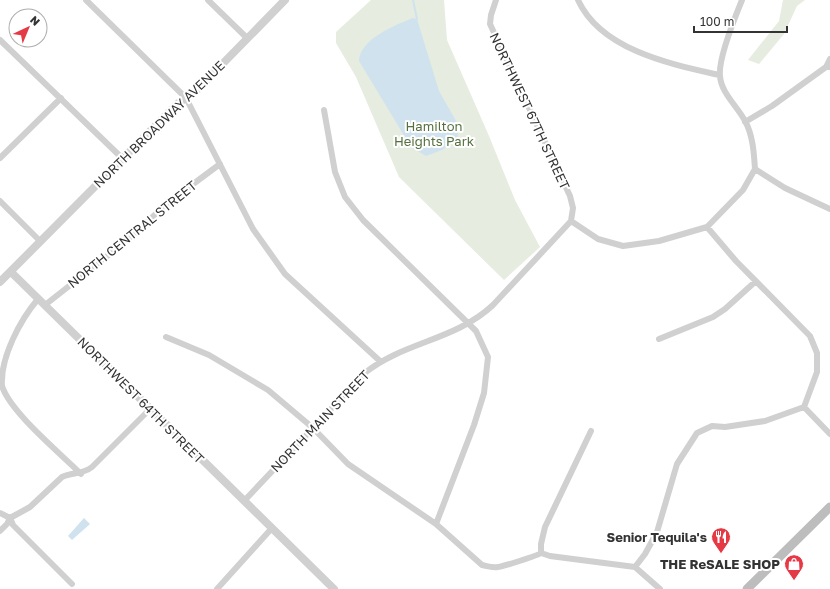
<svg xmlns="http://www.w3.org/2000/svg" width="830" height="589" viewBox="0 0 830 589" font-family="'Golos Text',sans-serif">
  <rect width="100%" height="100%" fill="#fff"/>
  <path fill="#e6ecdf" d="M 371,0 L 444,0 L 447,40 L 489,136 L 515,200 L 540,247 L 504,280 L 399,177 L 356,77 L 336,43 L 336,32 Z
    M 783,0 L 805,0 L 797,6 L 784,34 L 759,64 L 748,60 L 779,21 Z"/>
  <path fill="#cfe2ee" d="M 413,18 L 417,19 L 439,91 L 459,126 L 457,140 L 442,150 L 426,156 L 411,147 L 359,61 C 360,39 395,25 413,18 Z
    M 84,518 L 90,524 L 72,540 L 68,536 Z"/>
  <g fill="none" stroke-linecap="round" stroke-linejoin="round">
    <path stroke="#cfe2ee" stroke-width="2" d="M 413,0 L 417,19"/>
    <path stroke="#d0d0d0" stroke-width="6" d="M 86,0 L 186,98 L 253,229 L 285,274 L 381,362
      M 208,0 L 247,38
      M 578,0 C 601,50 670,64 719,75
      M 742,0 C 735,17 718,59 720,76 C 721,93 738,107 745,121 C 753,135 754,154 755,169 L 785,188 L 830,209
      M 0,40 L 122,158
      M 826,67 L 830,59
      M 324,110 L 335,172 L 345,197 L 363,220 L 476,331 L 488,357 L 484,393 L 474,425 L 436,524
      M 745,122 L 772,106 L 826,67 L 830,67
      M 0,158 L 61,98
      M 0,201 L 40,241
      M 571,221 L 598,239 L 623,246 L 659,241 L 707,227 L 743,190 L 755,169
      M 707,227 L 736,261 L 810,336 L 817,353 L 817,372 L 804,407
      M 38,299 C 21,319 0,357 2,386 C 10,412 60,453 81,474
      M 45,305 L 125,242 L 169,202 L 220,164
      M 166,337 L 209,355 L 268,390 L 313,428 L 348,464 L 436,524 L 482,565 C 487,566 492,568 498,567 C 502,567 539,555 541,553
      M 659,339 L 713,317 L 725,309 L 756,281
      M 804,407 L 830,434
      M 244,501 L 366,372 C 404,342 456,340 493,305 L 571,221 L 573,208 L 570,196 L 490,24 L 491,15 L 496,0
      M 0,513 L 10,518 L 13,525 L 72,584
      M 0,531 L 7,524 L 10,518 L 30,507 L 62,477 C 72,472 82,475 92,467 L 150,409
      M 541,553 L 541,544 L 545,527 L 591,431
      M 541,553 L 550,556 L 635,567 L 660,589
      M 635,567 L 645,554 L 657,532 L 677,464 L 697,433 L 712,426 L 725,427 L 765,421 L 804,407
      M 217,589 L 272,528"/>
    <path stroke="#d0d0d0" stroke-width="8" d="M 11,272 L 334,589
      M 0,282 L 177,104 L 196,91 L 285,0"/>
    <path stroke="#bdbdbd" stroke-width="9" d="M 747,589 L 830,507"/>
  </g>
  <defs>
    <g id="restaurant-pin" transform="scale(1)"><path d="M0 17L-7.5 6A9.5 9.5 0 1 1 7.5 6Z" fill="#e63946" stroke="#fff"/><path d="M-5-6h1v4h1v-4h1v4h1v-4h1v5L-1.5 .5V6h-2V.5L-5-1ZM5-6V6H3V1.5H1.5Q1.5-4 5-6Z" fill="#fff"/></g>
    <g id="shop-pin" transform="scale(1)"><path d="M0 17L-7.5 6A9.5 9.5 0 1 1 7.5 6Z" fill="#e63946" stroke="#fff"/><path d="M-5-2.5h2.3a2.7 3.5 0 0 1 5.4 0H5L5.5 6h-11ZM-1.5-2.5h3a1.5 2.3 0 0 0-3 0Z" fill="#fff"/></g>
  </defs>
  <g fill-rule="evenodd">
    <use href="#restaurant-pin" x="721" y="537"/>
    <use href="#shop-pin" x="794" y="564"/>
  </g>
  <g text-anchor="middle" stroke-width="4" stroke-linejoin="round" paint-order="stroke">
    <g font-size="13" fill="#333" stroke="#fff">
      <text transform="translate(530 111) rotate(65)" y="5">NORTHWEST 67TH STREET</text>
      <text transform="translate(159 124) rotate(-44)" y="5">NORTH BROADWAY AVENUE</text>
      <text transform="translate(132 234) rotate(-39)" y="5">NORTH CENTRAL STREET</text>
      <text transform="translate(141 400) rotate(45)" y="5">NORTHWEST 64TH STREET</text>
      <text transform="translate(320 421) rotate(-46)" y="5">NORTH MAIN STREET</text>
    </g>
    <g font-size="13" fill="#56703f" stroke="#fff">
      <text x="434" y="131">Hamilton<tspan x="434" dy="15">Heights Park</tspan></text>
    </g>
    <g font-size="13" font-weight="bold" fill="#333" stroke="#fff" text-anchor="end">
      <text x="707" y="542">Senior Tequila's</text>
      <text x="780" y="569">THE ReSALE SHOP</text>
    </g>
  </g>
  <g transform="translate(28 28) rotate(44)"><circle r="19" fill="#ffffff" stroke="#adadad"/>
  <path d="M0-3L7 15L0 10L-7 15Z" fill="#e63946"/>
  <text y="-6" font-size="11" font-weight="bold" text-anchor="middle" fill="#333333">N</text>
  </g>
  <path d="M694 26v6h93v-6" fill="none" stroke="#333333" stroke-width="2"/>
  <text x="700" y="26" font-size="12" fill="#333333" stroke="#ffffff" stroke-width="3" paint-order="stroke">100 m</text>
</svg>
